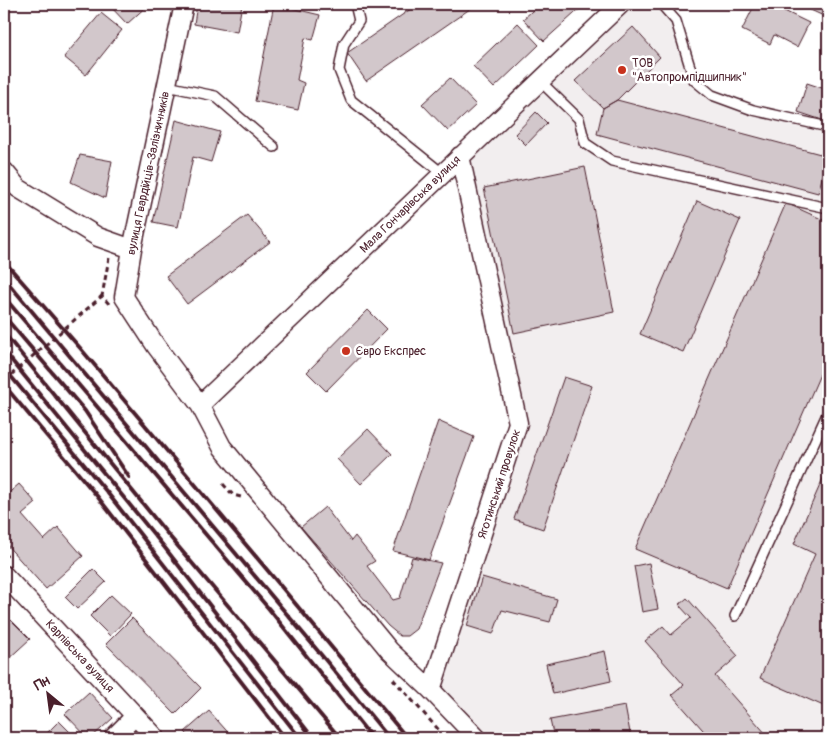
<svg xmlns="http://www.w3.org/2000/svg" width="832" height="742" viewBox="0 0 832 742" font-family="Pangolin,sans-serif">
  <rect width="100%" height="100%" fill="#fff"/>
  <filter id="ink" filterUnits="userSpaceOnUse"><feTurbulence type="fractalNoise" baseFrequency=".02" numOctaves="2"/><feDisplacementMap in="SourceGraphic" scale="10" xChannelSelector="R" yChannelSelector="G"/><feConvolveMatrix kernelMatrix="1 2 1 2 8 2 1 2 1" color-interpolation-filters="sRGB"/></filter>
  <g filter="url(#ink)">
    <path fill="#f2eeef" d="M 621,4 L 661,4 L 676,21 L 694,80 L 712,95 L 828,127 L 828,738 L 476,738 L 431,690 L 518,423 L 460,156 Z"/>
    <path fill="#d2c7cb" stroke="#4a1f2b" d="M 112,4 L 149,4 L 127,24 L 110,6 Z
      M 197,4 L 242,4 L 237,32 L 194,24 Z
      M 274,4 L 320,15 L 313,40 L 305,38 L 297,80 L 304,83 L 298,110 L 255,101 Z
      M 418,4 L 477,4 L 366,81 L 347,53 Z
      M 540,4 L 585,4 L 544,41 L 523,19 Z
      M 755,4 L 770,4 L 809,23 L 797,47 L 774,35 L 770,44 L 742,30 Z
      M 805,4 L 828,4 L 828,18 L 804,7 Z
      M 101,13 L 122,30 L 86,75 L 64,57 Z
      M 518,23 L 539,45 L 494,88 L 473,66 Z
      M 633,27 L 660,57 L 617,100 L 603,108 L 575,81 Z
      M 450,78 L 476,105 L 448,131 L 422,104 Z
      M 807,83 L 828,90 L 828,122 L 798,112 Z
      M 617,100 L 828,156 L 818,193 L 597,134 L 603,108 Z
      M 536,112 L 547,123 L 526,145 L 515,134 Z
      M 176,120 L 220,132 L 211,162 L 193,157 L 178,227 L 153,222 Z
      M 80,155 L 112,161 L 105,198 L 71,182 Z
      M 585,167 L 614,312 L 514,333 L 484,188 Z
      M 697,201 L 740,220 L 683,352 L 640,334 Z
      M 786,203 L 828,222 L 828,356 L 727,588 L 635,549 Z
      M 247,215 L 270,242 L 187,304 L 166,276 Z
      M 368,310 L 387,329 L 326,391 L 307,372 Z
      M 564,377 L 592,386 L 543,529 L 514,519 Z
      M 438,421 L 474,437 L 429,560 L 393,551 Z
      M 368,429 L 392,454 L 361,484 L 337,459 Z
      M 828,467 L 828,708 L 760,678 L 815,554 L 794,544 Z
      M 19,484 L 36,503 L 22,515 L 44,540 L 58,527 L 83,556 L 46,589 L 4,542 L 4,497 Z
      M 325,507 L 351,541 L 355,536 L 375,561 L 367,566 L 393,600 L 400,598 L 412,557 L 441,563 L 416,629 L 407,636 L 400,636 L 388,626 L 301,527 Z
      M 649,563 L 658,609 L 642,612 L 634,566 Z
      M 93,569 L 106,582 L 77,609 L 65,597 Z
      M 482,577 L 557,599 L 550,622 L 502,610 L 493,634 L 467,626 Z
      M 111,595 L 131,614 L 110,636 L 90,616 Z
      M 687,598 L 738,656 L 715,676 L 767,735 L 764,738 L 710,738 L 672,695 L 684,685 L 645,641 L 663,626 L 671,635 L 691,618 L 679,605 Z
      M 132,618 L 201,688 L 175,714 L 106,644 Z
      M 11,620 L 30,639 L 6,661 L 4,658 L 4,627 Z
      M 605,651 L 611,681 L 553,694 L 546,664 Z
      M 89,692 L 113,718 L 91,738 L 88,738 L 65,714 Z
      M 625,706 L 631,738 L 554,738 L 550,720 Z
      M 209,711 L 233,738 L 191,738 L 185,732 Z
      M 59,721 L 76,738 L 42,738 Z"/>
    <g fill="none" stroke-linecap="round" stroke-linejoin="round">
      <g stroke="#4a1f2b" stroke-width="12">
        <path id="lane" d="M 355,4 L 359,21 L 344,44 L 339,70 L 351,100 L 442,173
          M 661,4 L 676,21 L 694,80 L 712,95 L 753,110 L 828,127
          M 540,81 L 579,119 L 585,143 L 612,161 L 828,208
          M 167,86 L 215,96 L 274,147
          M 735,616 L 828,412"/>
      </g>
      <g stroke="#4a1f2b" stroke-width="21">
        <path id="street" d="M 184,4 L 132,249 L 124,297 L 156,346 L 200,405 L 222,447 L 389,650 L 431,690 L 477,738
          M 4,171 L 18,188 L 98,237 L 132,249
          M 200,405 L 621,4
          M 4,575 L 156,738
          M 431,690 L 518,423 L 460,156
          M 113,738 L 135,716"/>
      </g>
      <path stroke="#4a1f2b" stroke-width="3" stroke-dasharray="5 4" stroke-linecap="butt" d="M 109,304 L 102,296 L 109,258
        M 223,484 L 233,495 L 241,497
        M 4,553 L 9,559
        M 393,679 L 446,738"/>
      <use href="#lane" stroke="#fff" stroke-width="9"/>
      <use href="#street" stroke="#fff" stroke-width="18"/>
      <path stroke="#4a1f2b" stroke-width="4" d="M 4,261 L 81,349 L 279,584 L 407,738
        M 4,278 L 323,657 L 389,738
        M 4,297 L 269,609 L 372,738
        M 4,316 L 85,411 L 129,477
        M 4,333 L 165,531 L 340,738
        M 4,351 L 165,548 L 313,738
        M 4,368 L 106,491 L 300,738
        M 4,385 L 97,496 L 285,738"/>
      <path stroke="#4a1f2b" stroke-width="3" stroke-dasharray="5 4" stroke-linecap="butt" d="M 4,381 L 102,296"/>
    </g>
  </g>
  <g fill="#c8321e" stroke="#fff" stroke-width="2">
    <circle cx="622" cy="70" r="5"/>
    <circle cx="346" cy="351" r="5"/>
  </g>
  <g text-anchor="middle" stroke-width="5" stroke-linejoin="round" paint-order="stroke">
    <g font-size="12" fill="#4a1f2b" stroke="#fff" text-anchor="start">
      <text x="632" y="67">ТОВ<tspan x="632" dy="14">"Автопромпідшипник"</tspan></text>
      <text x="356" y="355">Євро Експрес</text>
    </g>
    <g font-size="12" fill="#4a1f2b" stroke="#fff">
      <text transform="translate(148 173) rotate(-78)" y="4">вулиця Гвардійців-Залізничників</text>
      <text transform="translate(410 204) rotate(-44)" y="4">Мала Гончарівська вулиця</text>
      <text transform="translate(499 484) rotate(-72)" y="4">Яготинський провулок</text>
      <text transform="translate(80 656) rotate(47)" y="4">Карпівська вулиця</text>
    </g>
  </g>
  <rect width="832" height="742" fill="none" stroke="#fff" stroke-width="20"/>
  <rect x="10" y="10" width="812" height="722" fill="none" stroke="#4a1f2b" stroke-width="2" filter="url(#ink)"/>
  <g transform="translate(48 694) rotate(331)" stroke="#ffffff" stroke-width="4" paint-order="stroke">
  <path d="M0-4L9 19L0 12L-9 19Z" fill="#4a1f2b"/>
  <text y="-8" font-size="14" font-weight="bold" text-anchor="middle" fill="#4a1f2b">Пн</text>
  </g>
</svg>
